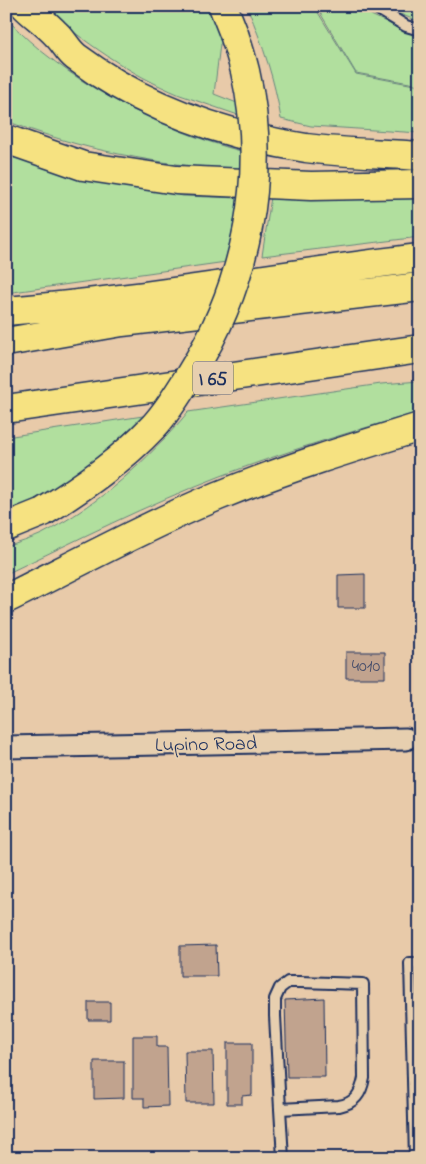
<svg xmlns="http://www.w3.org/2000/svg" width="426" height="1164" viewBox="0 0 426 1164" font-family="'Indie Flower',sans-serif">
  <rect width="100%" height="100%" fill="#e8caa9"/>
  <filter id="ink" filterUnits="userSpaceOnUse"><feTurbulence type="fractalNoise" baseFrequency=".02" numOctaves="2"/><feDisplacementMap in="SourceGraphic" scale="10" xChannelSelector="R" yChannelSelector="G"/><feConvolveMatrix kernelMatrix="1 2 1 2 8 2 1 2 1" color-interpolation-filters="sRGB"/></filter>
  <g filter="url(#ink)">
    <path fill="#b1df9e" stroke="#66877e" d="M 42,6 L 213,6 L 215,23 L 222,43 L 220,44 L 214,94 L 237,103 L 238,115 C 219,108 199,102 180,95 C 129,74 84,42 42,6 Z
      M 244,6 L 314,6 L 356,74 L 420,86 L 420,133 L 311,126 L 281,119 C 275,81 263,45 248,9 L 246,9 Z
      M 316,6 L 358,6 L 373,16 L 420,37 L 420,85 L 356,73 Z
      M 387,6 L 420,6 L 420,22 L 400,14 Z
      M 6,18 C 63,80 160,130 241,151 L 240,171 C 193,167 147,161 101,150 C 69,143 37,132 6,121 Z
      M 6,152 L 128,185 L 183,196 L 239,198 L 226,262 L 6,293 Z
      M 420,195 L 420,237 L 262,256 L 271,197 Z
      M 420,381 L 420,412 C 353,431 286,451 221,476 C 148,504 77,540 6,574 L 6,547 C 18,543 31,539 42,534 C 100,504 147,461 188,412 L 381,384 Z
      M 143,416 C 109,449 81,473 40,497 C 29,503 18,510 6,515 L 6,437 Z"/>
    <path fill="#c1a38e" stroke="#1b2f5e" d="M 365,574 L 365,608 L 338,608 L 338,575 Z
      M 346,652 L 385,652 L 385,678 L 346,678 Z
      M 216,945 L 217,976 L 180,976 L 180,946 Z
      M 324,998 L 325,1077 L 287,1077 L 285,1000 Z
      M 88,1002 L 110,1002 L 110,1020 L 88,1020 Z
      M 133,1036 L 157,1036 L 157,1047 L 167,1047 L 168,1106 L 144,1107 L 144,1098 L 133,1098 Z
      M 227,1043 L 252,1043 L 252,1095 L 242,1096 L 242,1104 L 227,1104 Z
      M 185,1051 L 213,1051 L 214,1103 L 186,1103 Z
      M 94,1061 L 124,1061 L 124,1098 L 94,1099 Z"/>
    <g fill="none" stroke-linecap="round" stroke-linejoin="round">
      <g stroke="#1b2f5e" stroke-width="14">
        <path id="lane" d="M 373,6 L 406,26 L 420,30
          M 280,1109 L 275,1016 L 275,999 L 280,988 L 288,982 L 300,982 L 363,984 L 364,1078 C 361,1094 355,1103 339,1106 L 280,1109 L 283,1158
          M 415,1158 L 410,963 L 420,963"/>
      </g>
      <g stroke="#1b2f5e" stroke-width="25">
        <path id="street" d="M 6,747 L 406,739"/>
      </g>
      <g stroke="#1b2f5e" stroke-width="31">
        <path id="highway" d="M 25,6 C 35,16 47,24 56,34 C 64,41 67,50 76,57 C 143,107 224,135 306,148 C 344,153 382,153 420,156
          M 223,6 L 234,34
          M 6,139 L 83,166 L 176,180 L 311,186 L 420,184
          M 6,311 C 145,300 282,274 420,258
          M 6,342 L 122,322 L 420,287
          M 6,409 L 420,349
          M 6,527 L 43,512
          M 6,599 C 76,564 146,526 218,496 C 284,469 352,448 420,427"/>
      </g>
      <use href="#lane" stroke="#e7cfaf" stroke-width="10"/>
      <use href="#street" stroke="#e7cfaf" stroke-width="21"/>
      <use href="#highway" stroke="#f6e281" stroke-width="28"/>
      <g stroke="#1b2f5e" stroke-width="31" stroke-linecap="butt">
        <path id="highway-bridge" d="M 43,512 C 83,487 122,460 154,426 C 168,411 180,391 191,373 C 247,284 269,174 245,71 C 242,59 238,46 234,34"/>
      </g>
      <use href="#highway-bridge" stroke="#f6e281" stroke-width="28"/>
    </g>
  </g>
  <g text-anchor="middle" stroke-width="4" stroke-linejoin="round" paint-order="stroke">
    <g font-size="18" fill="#444c6a">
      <text x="366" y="671">4010</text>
    </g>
    <rect fill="#e7cfaf" stroke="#585f76" stroke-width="1" x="193" y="361.5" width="40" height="33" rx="4"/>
    <g font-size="19" font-weight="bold" fill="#1b2f5e">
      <text x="213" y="385">I 65</text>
    </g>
    <g font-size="20" fill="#1b2f5e" stroke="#e7cfaf">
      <text transform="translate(206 743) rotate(-1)" y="7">Lupino Road</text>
    </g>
  </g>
  <rect width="426" height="1164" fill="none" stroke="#e7cfaf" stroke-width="25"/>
  <rect x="12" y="12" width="401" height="1139" fill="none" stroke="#1b2f5e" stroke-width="2" filter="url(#ink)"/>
</svg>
